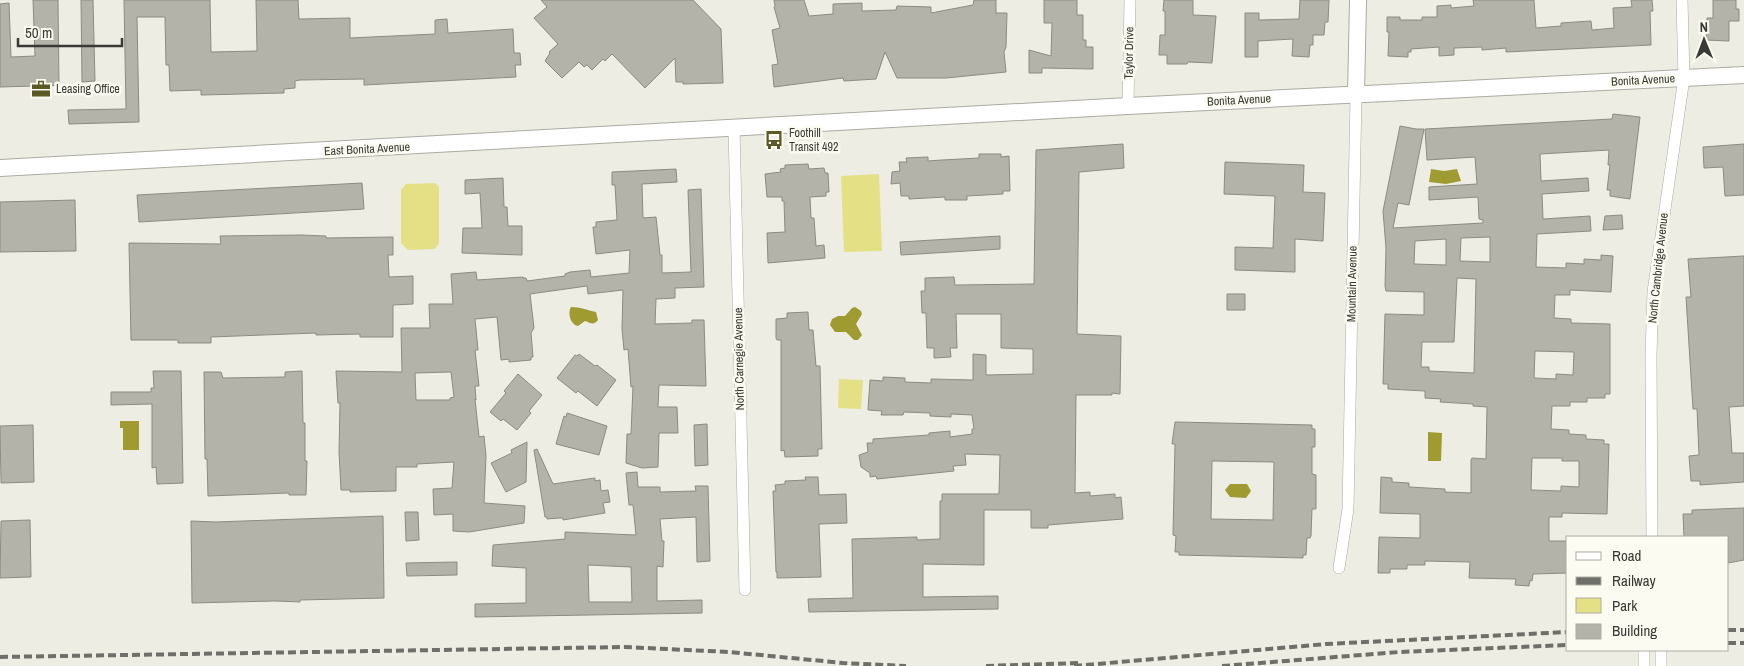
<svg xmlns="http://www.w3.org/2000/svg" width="1744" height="666" viewBox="0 0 1744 666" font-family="'Archivo Narrow',sans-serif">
  <rect width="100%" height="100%" fill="#edede4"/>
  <path fill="#e4e086" d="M 879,174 L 882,251 L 844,252 L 841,176 Z
    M 435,183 L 439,187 L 439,243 L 435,249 L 408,250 L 401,243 L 401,190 L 406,184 Z
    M 839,379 L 863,380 L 861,409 L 838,408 Z"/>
  <path fill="#a09b30" d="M 1431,169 L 1444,171 L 1457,169 L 1461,181 L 1446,184 L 1429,182 Z
    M 571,307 C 580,307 587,310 596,312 L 598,320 C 593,326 591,323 585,321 L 578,326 C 571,325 567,314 571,307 Z
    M 855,307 L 861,311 L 862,314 L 856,324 L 862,335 L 858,340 L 854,340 L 846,332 L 835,332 L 830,325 L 832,319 L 838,316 L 845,316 L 852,308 Z
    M 120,421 L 139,421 L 139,450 L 123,450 L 123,428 L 120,428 Z
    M 1428,432 L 1442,433 L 1441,461 L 1428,461 Z
    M 1230,484 L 1247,484 L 1251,491 L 1246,498 L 1230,497 L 1225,490 Z"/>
  <path fill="#b3b3aa" stroke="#8b8b82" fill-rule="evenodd" d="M 33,0 L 58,0 L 59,85 L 49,86 L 49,92 L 34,93 L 34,86 L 0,87 L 0,4 L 9,3 L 11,57 L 35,56 Z
    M 81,0 L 93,0 L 95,81 L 82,82 Z
    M 124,0 L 210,0 L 211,52 L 257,51 L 256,0 L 298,0 L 299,19 L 350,18 L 350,38 L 435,34 L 435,20 L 447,19 L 448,33 L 513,29 L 514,53 L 520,53 L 521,65 L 515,65 L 516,77 L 364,85 L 364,79 L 300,80 L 295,81 L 295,88 L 284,89 L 284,93 L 201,95 L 201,90 L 170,91 L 169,65 L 166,65 L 165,17 L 137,17 L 139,122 L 69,124 L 68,110 L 126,109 Z
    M 541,0 L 693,0 L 721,29 L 723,83 L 683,84 L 683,82 L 676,82 L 675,58 L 645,88 L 612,54 L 605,61 L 603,59 L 592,70 L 587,65 L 584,67 L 579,62 L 562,78 L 545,61 L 550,53 L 549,52 L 558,44 L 534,18 L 547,7 Z
    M 774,0 L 804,0 L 809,16 L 833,14 L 833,4 L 862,3 L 862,11 L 896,10 L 897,6 L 931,7 L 931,13 L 973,5 L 974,0 L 996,0 L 996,13 L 1007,13 L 1006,47 L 1004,52 L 1006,72 L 946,78 L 897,78 L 885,52 L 876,79 L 844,81 L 843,78 L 774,87 L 772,65 L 778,64 L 772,30 L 780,28 L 774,7 L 775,6 Z
    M 1044,0 L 1077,0 L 1077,15 L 1083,15 L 1083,40 L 1086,40 L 1086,47 L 1093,47 L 1093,69 L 1042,68 L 1042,73 L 1029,73 L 1029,50 L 1051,56 L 1052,23 L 1044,23 Z
    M 1164,0 L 1193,0 L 1193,15 L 1216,16 L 1212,63 L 1188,62 L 1187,64 L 1167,64 L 1167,55 L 1159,55 L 1160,35 L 1165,35 L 1165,11 L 1163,11 Z
    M 1300,0 L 1329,0 L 1328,22 L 1325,22 L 1324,35 L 1313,35 L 1313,45 L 1310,45 L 1309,57 L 1292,56 L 1293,39 L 1258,41 L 1258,57 L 1245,57 L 1245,13 L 1259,13 L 1259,20 L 1299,19 Z
    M 1473,0 L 1534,0 L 1536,28 L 1561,26 L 1561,23 L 1591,21 L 1592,30 L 1614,28 L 1613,8 L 1632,7 L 1631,0 L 1652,0 L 1653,11 L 1650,11 L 1651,45 L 1506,52 L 1506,48 L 1482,50 L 1482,47 L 1454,48 L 1454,55 L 1439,56 L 1439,47 L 1411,49 L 1411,52 L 1408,52 L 1408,57 L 1388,56 L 1389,32 L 1387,32 L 1387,17 L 1400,17 L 1400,20 L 1422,20 L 1422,17 L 1437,17 L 1437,6 L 1451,5 L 1451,8 L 1474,6 Z
    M 1713,0 L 1736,0 L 1736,9 L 1739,9 L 1739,21 L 1729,21 L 1729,41 L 1706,40 L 1707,18 L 1713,18 Z
    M 1613,114 L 1640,117 L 1630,199 L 1610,196 L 1610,190 L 1607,190 L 1610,165 L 1608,165 L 1609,150 L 1540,154 L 1541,181 L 1588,178 L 1589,191 L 1542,194 L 1543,219 L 1590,216 L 1591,231 L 1537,234 L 1536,267 L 1566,268 L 1566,263 L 1584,264 L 1584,259 L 1601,260 L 1601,255 L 1613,256 L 1611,292 L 1570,290 L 1570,295 L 1555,295 L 1554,318 L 1571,319 L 1571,323 L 1610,324 L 1610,394 L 1605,394 L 1605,398 L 1587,398 L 1587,402 L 1570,402 L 1570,406 L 1552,406 L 1551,429 L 1569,430 L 1569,434 L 1586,435 L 1586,439 L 1604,440 L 1604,444 L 1609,444 L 1607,514 L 1562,513 L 1562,517 L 1549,517 L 1549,541 L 1566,541 L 1568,573 L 1533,574 L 1532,581 L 1530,580 L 1529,586 L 1515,585 L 1516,579 L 1469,578 L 1470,562 L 1425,561 L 1425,565 L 1407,565 L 1407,569 L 1390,569 L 1390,573 L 1378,573 L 1379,537 L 1420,538 L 1420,514 L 1380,513 L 1381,477 L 1392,478 L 1392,482 L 1409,483 L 1409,487 L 1445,489 L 1445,492 L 1471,493 L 1471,460 L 1472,458 L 1486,459 L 1487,407 L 1473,406 L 1473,404 L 1440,402 L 1441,399 L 1425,398 L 1425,391 L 1388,389 L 1388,384 L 1383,384 L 1385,314 L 1424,315 L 1424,292 L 1386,291 L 1385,286 L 1386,248 L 1383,211 L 1400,126 L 1416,129 L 1424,129 L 1409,205 L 1398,203 L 1393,228 L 1483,223 L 1483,220 L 1479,219 L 1478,197 L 1429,200 L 1429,187 L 1477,184 L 1475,157 L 1427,160 L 1425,129 L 1612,119 ZM 1490,237 L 1490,262 L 1460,261 L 1461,238 ZM 1446,239 L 1446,265 L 1414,264 L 1415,241 ZM 1457,278 L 1476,279 L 1474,373 L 1429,371 L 1429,367 L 1421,367 L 1422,342 L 1454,342 ZM 1535,351 L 1574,352 L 1573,375 L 1556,374 L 1556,379 L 1534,378 ZM 1532,458 L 1562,458 L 1562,461 L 1579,461 L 1579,487 L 1561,486 L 1561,491 L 1531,490 Z
    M 1123,144 L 1124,168 L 1079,172 L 1077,334 L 1121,336 L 1120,394 L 1112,393 L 1112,395 L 1076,395 L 1075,493 L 1090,492 L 1090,496 L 1115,494 L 1115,498 L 1121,497 L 1123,519 L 1048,525 L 1048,528 L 1031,528 L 1031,510 L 984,510 L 984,565 L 923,564 L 923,597 L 998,596 L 998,609 L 809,612 L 808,599 L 853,598 L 852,539 L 917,537 L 917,540 L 940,539 L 940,501 L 942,501 L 942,494 L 999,494 L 1000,455 L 965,454 L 966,465 L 953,466 L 954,471 L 877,479 L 876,476 L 870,477 L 870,473 L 861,467 L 859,455 L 868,452 L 867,443 L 873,443 L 873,439 L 929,435 L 929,433 L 950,431 L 950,437 L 972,434 L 972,429 L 974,429 L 972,415 L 951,414 L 951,417 L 930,416 L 930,413 L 904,412 L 903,415 L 881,415 L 882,411 L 868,410 L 870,380 L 883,381 L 883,377 L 905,378 L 905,382 L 931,383 L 931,379 L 973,380 L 973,354 L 986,355 L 986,375 L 1033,374 L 1033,349 L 1001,348 L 1001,314 L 956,314 L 957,348 L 950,348 L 951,357 L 934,358 L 934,348 L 927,348 L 926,313 L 922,313 L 921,291 L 925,291 L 925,278 L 954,277 L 955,285 L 1034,284 L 1036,150 Z
    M 1744,144 L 1744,195 L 1725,196 L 1723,167 L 1704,168 L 1703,147 Z
    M 979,154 L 1001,154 L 1001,157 L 1009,156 L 1010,191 L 1003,191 L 1003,194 L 967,196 L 967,200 L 945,200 L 945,197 L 909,199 L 909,196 L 901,196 L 900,183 L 891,184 L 892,172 L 900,171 L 899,162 L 907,162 L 906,158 L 928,157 L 928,161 L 942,160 L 979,158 Z
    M 1225,162 L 1304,165 L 1303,192 L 1325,193 L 1323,241 L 1295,239 L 1295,272 L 1235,270 L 1235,247 L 1273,248 L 1275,196 L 1224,194 Z
    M 808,164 L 809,169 L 824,168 L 825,173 L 828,173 L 829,192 L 826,192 L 826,196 L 810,197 L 811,218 L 814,218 L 816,246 L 824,245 L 825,258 L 768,263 L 767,233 L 785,232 L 784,201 L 782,201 L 782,197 L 767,197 L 765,174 L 781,172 L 780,169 L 785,168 L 785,165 Z
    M 676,169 L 677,182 L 642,184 L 643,218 L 656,217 L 660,255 L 662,255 L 662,273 L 691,272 L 688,190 L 701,189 L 704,287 L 675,288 L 675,298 L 656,299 L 655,324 L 692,323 L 692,320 L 704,320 L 706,386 L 659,385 L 658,407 L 677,407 L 678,433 L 659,433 L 658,467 L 642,468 L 626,463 L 627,434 L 631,434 L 633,386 L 631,387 L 628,349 L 624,350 L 622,329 L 623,290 L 588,294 L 587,286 L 530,294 L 534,328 L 531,333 L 533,357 L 531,357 L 531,360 L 509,362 L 509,359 L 501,360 L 497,317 L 475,319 L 478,350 L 475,350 L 479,386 L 475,386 L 476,400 L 475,399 L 479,437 L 484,436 L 486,456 L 484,503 L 525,506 L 524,523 L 469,532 L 453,531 L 453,514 L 434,515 L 433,489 L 452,488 L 454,462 L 417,464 L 417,467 L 396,467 L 396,491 L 350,492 L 350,490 L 341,490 L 339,452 L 340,403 L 338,403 L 336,371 L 402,372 L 401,328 L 430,328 L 429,304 L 453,304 L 451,274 L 476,272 L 477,280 L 523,277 L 523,278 L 526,278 L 527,281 L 565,276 L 565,274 L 570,272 L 590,270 L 591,277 L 629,273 L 630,250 L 596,254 L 593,227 L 596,227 L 596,222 L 617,220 L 615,185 L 612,185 L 612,172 ZM 451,372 L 454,397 L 450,398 L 450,400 L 416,400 L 415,373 Z
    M 503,178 L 504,207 L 507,207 L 508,226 L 522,226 L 522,255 L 462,253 L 463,228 L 482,228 L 480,193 L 465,194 L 465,180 Z
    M 362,183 L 364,209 L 139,222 L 137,195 Z
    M 75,200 L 76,251 L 0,252 L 0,202 Z
    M 1622,215 L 1623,229 L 1603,230 L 1605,216 Z
    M 301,235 L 326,236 L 326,238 L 393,237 L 393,255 L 388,255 L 389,277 L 413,276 L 413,304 L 393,305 L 393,337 L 360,337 L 360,334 L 316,335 L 316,333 L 211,337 L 211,343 L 178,343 L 178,340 L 131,340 L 129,243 L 221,244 L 220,236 Z
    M 1000,236 L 1000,249 L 901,255 L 900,242 Z
    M 1744,256 L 1744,406 L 1729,407 L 1732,453 L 1744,453 L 1744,482 L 1700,485 L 1700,481 L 1691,481 L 1689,456 L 1699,455 L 1697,409 L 1693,409 L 1686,297 L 1691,297 L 1688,259 Z
    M 1227,294 L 1245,294 L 1245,310 L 1227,310 Z
    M 808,312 L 809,330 L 813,330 L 816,366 L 820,366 L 822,449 L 818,449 L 818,456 L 785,457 L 784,450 L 781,451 L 781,340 L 777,340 L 776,338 L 776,319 L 787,318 L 787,313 Z
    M 579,354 L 595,366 L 597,365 L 616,380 L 597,406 L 578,391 L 576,393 L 557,378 L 575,355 L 577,356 Z
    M 153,371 L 181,371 L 183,483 L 157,484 L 156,467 L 152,468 L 152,404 L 111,405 L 111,392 L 151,392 L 151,388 L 154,388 Z
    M 302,371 L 303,423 L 305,423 L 305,461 L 307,461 L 306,495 L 289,495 L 289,493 L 208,496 L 207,459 L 205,459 L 204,372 L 221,372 L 223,378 L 285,377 L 285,372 Z
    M 518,374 L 542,395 L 529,411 L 531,413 L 517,430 L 503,419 L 501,421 L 490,412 L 506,393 L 504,391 Z
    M 567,413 L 607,426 L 599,455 L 556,444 L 564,416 L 566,417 Z
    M 1175,422 L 1312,425 L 1312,429 L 1315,429 L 1315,447 L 1312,447 L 1312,474 L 1316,475 L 1316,509 L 1312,509 L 1311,536 L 1310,538 L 1307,538 L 1306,555 L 1303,555 L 1303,558 L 1179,555 L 1179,552 L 1175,552 L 1176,536 L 1173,535 L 1175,444 L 1172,444 ZM 1212,461 L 1274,462 L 1273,520 L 1211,519 Z
    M 707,424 L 708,465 L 695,466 L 694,425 Z
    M 33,425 L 34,482 L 1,483 L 0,426 Z
    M 527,442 L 526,482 L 506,492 L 491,463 L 512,453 L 511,450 Z
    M 537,449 L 553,484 L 595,478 L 595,481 L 600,480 L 601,491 L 608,490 L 610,502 L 603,503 L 605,513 L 563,520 L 563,518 L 559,518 L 547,519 L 547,517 L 545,517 L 534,450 Z
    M 637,472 L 638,487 L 660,487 L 660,492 L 696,491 L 695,486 L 708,486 L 710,561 L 697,562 L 696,517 L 660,519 L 662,541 L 664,541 L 663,567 L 657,566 L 657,601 L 702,600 L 702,613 L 475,617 L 475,604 L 526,603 L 526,568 L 492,566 L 493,545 L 565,539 L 565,532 L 636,535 L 633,505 L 629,505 L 626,473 ZM 588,565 L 631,567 L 632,602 L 589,602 Z
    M 805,477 L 818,477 L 819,495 L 846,494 L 847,523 L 819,524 L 821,577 L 777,578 L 777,572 L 776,572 L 773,491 L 776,491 L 775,485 L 785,484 L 785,481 L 806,480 Z
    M 1744,508 L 1744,560 L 1728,563 L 1728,537 L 1684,537 L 1683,514 L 1692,514 L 1692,510 Z
    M 405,512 L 418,512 L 419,540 L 406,541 Z
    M 383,516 L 384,598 L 300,600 L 300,602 L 275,601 L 192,603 L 191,521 L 216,522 Z
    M 30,520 L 31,577 L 0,578 L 1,521 Z
    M 457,562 L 457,575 L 407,576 L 406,563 Z"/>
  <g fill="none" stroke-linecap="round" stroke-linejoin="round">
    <g stroke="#ababa2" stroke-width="12">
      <path id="minor" d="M 1128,106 L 1130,0
        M 734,128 L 745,590
        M 1652,537 L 1651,356 L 1653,292 L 1684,78 L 1682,0
        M 1339,568 L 1348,509 L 1356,95
        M 1644,650 L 1644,666
        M 1661,666 L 1661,650"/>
    </g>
    <g stroke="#ababa2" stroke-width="18">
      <path id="secondary" d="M 1356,95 L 1358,0
        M 0,168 L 1128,106 L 1744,75"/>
    </g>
    <use href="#minor" stroke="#fff" stroke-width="11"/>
    <use href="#secondary" stroke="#fff" stroke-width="16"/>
    <path stroke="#6f6f69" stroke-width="4" stroke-dasharray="8 4" stroke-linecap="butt" d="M 1728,630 L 1744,630
      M 1728,643 L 1744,643
      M 0,657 L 625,647 L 729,652 L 843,663 L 906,666
      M 986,666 L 1081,663
      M 1074,666 L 1326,644 L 1568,632
      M 1222,666 L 1399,652 L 1568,645"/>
  </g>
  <defs>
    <g id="office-bare" transform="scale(1.5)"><path d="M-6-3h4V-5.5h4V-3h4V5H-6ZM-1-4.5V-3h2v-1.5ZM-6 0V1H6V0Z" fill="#5b5926" stroke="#fbfbf1" stroke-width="2.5" paint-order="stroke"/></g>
    <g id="bus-bare" transform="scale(1.5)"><path d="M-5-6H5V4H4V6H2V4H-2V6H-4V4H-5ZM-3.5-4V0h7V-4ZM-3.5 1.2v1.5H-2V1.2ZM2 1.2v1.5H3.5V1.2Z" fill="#5b5926" stroke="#fbfbf1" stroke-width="2.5" paint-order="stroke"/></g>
  </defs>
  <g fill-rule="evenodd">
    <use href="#office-bare" x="41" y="89"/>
    <use href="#bus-bare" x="774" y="140"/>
  </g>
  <g text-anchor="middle" stroke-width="5" stroke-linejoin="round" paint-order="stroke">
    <g font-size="12" fill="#393935" stroke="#fbfbf1">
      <text transform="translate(1129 53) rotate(-89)" y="4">Taylor Drive</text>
      <text transform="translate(1643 80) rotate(-3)" y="4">Bonita Avenue</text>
      <text transform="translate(1239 100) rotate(-3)" y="4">Bonita Avenue</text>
      <text transform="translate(367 149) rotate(-3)" y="4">East Bonita Avenue</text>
      <text transform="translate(1658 268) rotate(-84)" y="4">North Cambridge Avenue</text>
      <text transform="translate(1352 284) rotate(-89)" y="4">Mountain Avenue</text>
      <text transform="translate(739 359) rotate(-91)" y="4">North Carnegie Avenue</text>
    </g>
    <g font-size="12" fill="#393935" stroke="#fbfbf1" text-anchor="start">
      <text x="56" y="93">Leasing Office</text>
      <text x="789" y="137">Foothill<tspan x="789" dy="14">Transit 492</tspan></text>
    </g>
  </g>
  <rect x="1566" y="536" width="162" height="115" fill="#fbfbf1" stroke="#adada6"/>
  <rect x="1576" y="552" width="25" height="8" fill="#ffffff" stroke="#adada6"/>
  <text x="1612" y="561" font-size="15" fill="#393935">Road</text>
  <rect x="1576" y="577" width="25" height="8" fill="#6f6f69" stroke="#adada6"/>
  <text x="1612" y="586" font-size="15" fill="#393935">Railway</text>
  <rect x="1576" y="598" width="25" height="15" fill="#e4e086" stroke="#adada6"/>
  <text x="1612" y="611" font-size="15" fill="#393935">Park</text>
  <rect x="1576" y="624" width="25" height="15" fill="#b3b3aa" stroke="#adada6"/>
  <text x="1612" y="636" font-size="15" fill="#393935">Building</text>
  <g transform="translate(1704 40) rotate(359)" stroke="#fbfbf1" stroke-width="4" paint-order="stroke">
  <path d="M0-4L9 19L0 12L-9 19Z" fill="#393935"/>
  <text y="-8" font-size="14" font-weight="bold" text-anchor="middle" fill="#393935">N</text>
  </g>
  <path d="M18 38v8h104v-8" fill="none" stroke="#393935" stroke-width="2.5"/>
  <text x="25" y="38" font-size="15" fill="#393935" stroke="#fbfbf1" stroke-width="4" paint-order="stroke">50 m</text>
</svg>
